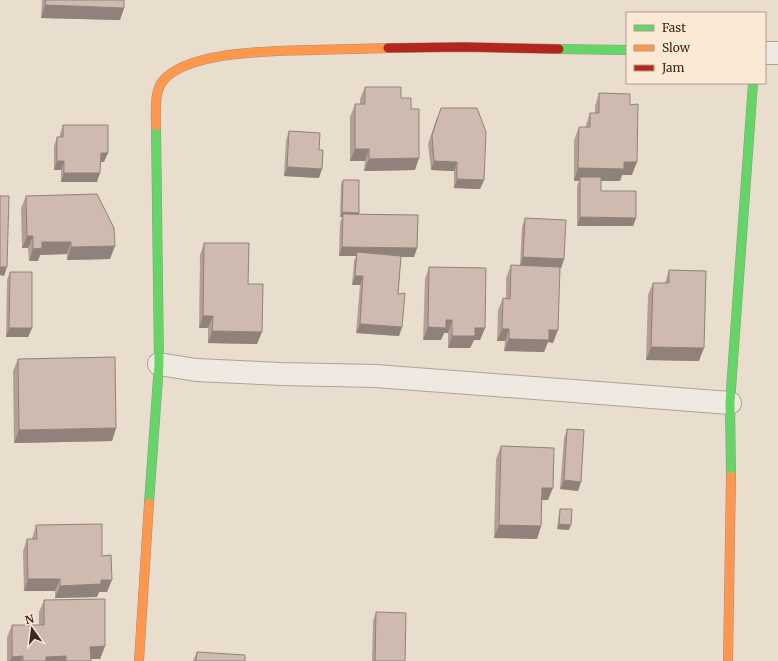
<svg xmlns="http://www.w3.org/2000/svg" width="778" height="661" viewBox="0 0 778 661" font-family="Merriweather,serif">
  <rect width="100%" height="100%" fill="#e9ddce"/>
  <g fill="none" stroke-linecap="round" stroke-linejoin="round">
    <g stroke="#aea297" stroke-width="24">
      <path id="street" d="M 765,53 L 778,53
        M 159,364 L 196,370 L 281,374 L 376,376 L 730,403"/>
    </g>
    <g stroke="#9e9287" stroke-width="10">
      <path id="fast" d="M 559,49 L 627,50
        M 731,476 L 730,403 L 753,83
        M 149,503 L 159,364 L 156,126"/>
    </g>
    <g stroke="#9e9287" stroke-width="10">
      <path id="slow" d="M 156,126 C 156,113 154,93 162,82 C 186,50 277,51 314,50 C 339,49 363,49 388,48
        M 139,661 L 149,503
        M 728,661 L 731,476"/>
    </g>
    <g stroke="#9e9287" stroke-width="10">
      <path id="jam" d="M 388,48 L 464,47 L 559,49"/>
    </g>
    <use href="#street" stroke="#f0e9e1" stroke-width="22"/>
    <use href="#fast" stroke="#63d668" stroke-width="9"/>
    <use href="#slow" stroke="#ff974d" stroke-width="9"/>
    <use href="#jam" stroke="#b3261e" stroke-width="9"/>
  </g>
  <path fill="#b1a096" d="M 42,0 L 124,0 L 124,8 L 120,20 L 41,18 Z
    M 365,87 L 401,98 L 411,109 L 415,170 L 364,171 L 365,161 L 350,161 L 350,117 L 355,104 L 360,104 L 360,99 Z
    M 599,93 L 630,105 L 632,175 L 622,175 L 620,181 L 601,181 L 601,191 L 636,218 L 633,226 L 577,226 L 577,186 L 579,181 L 574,181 L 574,140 L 579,127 L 586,127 L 586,125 L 590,113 L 595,113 L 595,106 Z
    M 437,117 L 484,180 L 480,189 L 454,188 L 454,171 L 431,170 L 428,144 Z
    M 63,125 L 104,162 L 100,162 L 97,182 L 61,182 L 61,170 L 54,170 L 54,146 L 57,137 L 60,137 L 60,134 Z
    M 289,131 L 319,150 L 319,178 L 284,176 L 286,140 Z
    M 343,180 L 358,214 L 417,248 L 414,257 L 401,257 L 398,294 L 402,327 L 399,336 L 356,333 L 360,285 L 352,285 L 354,261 L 356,256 L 339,256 L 340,223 L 342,217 L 340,217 L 341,184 Z
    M 26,196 L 110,259 L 67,260 L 67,254 L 40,255 L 38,261 L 29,261 L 28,248 L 22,248 L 21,208 Z
    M 525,218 L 564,259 L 561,268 L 560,268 L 553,343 L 548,342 L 544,352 L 504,351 L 505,341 L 497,341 L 498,310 L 503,298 L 506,298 L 506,278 L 511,265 L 520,266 L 522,227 Z
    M 204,243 L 248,284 L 257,344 L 208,343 L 208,328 L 199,328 L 200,255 Z
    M 429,267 L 485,328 L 480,340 L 474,340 L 470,348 L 448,348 L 448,333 L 444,333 L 441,340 L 423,340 L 425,279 Z
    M 669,270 L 699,361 L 646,360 L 648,295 L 653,283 L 665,283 Z
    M 10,272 L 32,328 L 28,337 L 6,337 L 7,280 Z
    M 18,359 L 116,428 L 112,441 L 14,443 L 13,371 Z
    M 567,429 L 578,491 L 560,489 L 564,438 Z
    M 501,446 L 548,500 L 542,500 L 541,526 L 537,539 L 494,538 L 496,459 Z
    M 560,509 L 569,530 L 557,529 L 559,513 Z
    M 36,525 L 102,556 L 107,592 L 99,592 L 97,597 L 55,598 L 55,591 L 24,591 L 23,551 L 27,539 L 32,539 Z
    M 44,600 L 105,646 L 100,659 L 91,659 L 91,661 L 7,661 L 7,637 L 12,625 L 39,625 L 39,612 Z
    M 376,612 L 405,661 L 372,661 L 373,621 Z
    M 197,652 L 245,661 L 193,661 Z"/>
  <path fill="#90827a" d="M 45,5 L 124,8 L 120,20 L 41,18 Z
    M 355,149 L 369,149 L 365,161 L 350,161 Z
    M 101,153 L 108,153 L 104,162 L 97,162 Z
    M 419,158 L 415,170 L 364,171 L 369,159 Z
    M 57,161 L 64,161 L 61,170 L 54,170 Z
    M 434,161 L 457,162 L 454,171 L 431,170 Z
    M 624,162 L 637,162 L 632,175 L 622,175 L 620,181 L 580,181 L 580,177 L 579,181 L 574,181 L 578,168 Z
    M 287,167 L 322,169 L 319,178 L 284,176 Z
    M 64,173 L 100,173 L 97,182 L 61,182 Z
    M 457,179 L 484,180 L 480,189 L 454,188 Z
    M 342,212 L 359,213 L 357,217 L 343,214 L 342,217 L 340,217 Z
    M 580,217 L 636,218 L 633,226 L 577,226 Z
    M 27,236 L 33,236 L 28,248 L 22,248 Z
    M 42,242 L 71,242 L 67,254 L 40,255 L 38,261 L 29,261 L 33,249 Z
    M 115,246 L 110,259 L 67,260 L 71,247 Z
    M 342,247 L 417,248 L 414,257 L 357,256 L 357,252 L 356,256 L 339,256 Z
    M 523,257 L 564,259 L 561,268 L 520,266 Z
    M 0,267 L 7,267 L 4,276 L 0,275 Z
    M 355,276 L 363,276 L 360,285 L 352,285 Z
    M 203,316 L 213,316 L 208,328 L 199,328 Z
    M 446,320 L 452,320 L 448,333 L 444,333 L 441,340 L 423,340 L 428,327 Z
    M 360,324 L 402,327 L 399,336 L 356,333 Z
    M 9,328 L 32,328 L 28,337 L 6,337 Z
    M 475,328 L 485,328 L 480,340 L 474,340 L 470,348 L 448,348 L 452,336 Z
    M 502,329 L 509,329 L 505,341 L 497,341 Z
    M 549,330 L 558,330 L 553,343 L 548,342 L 544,352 L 504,351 L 509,339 Z
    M 212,331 L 262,332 L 257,344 L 208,343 Z
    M 651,347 L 704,348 L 699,361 L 646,360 Z
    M 116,428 L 112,441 L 14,443 L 19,430 Z
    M 564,480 L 581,482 L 578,491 L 560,489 Z
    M 542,488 L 553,488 L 548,500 L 538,500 Z
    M 559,524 L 571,525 L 569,530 L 557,529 Z
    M 499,525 L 541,526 L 537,539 L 494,538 Z
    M 28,579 L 60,579 L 55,591 L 24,591 Z
    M 101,580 L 112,580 L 107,592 L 99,592 L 97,597 L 55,598 L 60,586 Z
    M 105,646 L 100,659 L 86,659 L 90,647 Z
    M 23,656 L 21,661 L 10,661 L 12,657 Z
    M 66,656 L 65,661 L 45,661 L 46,657 Z"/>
  <path fill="#cebaae" stroke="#90827a" d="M 46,0 L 124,0 L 124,8 L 45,5 Z
    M 365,87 L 401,87 L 401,98 L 411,98 L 411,109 L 419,109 L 419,158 L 369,159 L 369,149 L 355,149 L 355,104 L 365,104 Z
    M 599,93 L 630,94 L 630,105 L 638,104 L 637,162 L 624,162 L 624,169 L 578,168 L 579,127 L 590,127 L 590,113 L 599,113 Z
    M 441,108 L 477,108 L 486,132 L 484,180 L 457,179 L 457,162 L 434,161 L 432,135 Z
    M 63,125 L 108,125 L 108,153 L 101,153 L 100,173 L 64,173 L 64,161 L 57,161 L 57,137 L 63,137 Z
    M 289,131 L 320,133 L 319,150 L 323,150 L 322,169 L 287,167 Z
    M 580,177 L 601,177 L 601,191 L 636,191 L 636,218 L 580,217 Z
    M 343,180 L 359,180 L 359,213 L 342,212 Z
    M 97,194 L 114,228 L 115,246 L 71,247 L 71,242 L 42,242 L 42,248 L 33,249 L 33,236 L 27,236 L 26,196 Z
    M 0,196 L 9,196 L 7,267 L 0,267 Z
    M 343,214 L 418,215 L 417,248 L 342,247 Z
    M 525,218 L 566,220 L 564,259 L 523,257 Z
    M 204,243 L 249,243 L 248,284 L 263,284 L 262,332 L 212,331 L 213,316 L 203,316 Z
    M 357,252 L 401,256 L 398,294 L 405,293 L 402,327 L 360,324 L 363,276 L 355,276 Z
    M 511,265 L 560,267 L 558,330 L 549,330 L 549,340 L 509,339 L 509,329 L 502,329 L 503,298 L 510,299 Z
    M 429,267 L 486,268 L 485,328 L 475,328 L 475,336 L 452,336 L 452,320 L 446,320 L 446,328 L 428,327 Z
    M 669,270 L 706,271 L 704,348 L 651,347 L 653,283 L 669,283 Z
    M 10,272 L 32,272 L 32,328 L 9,328 Z
    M 115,357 L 116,428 L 19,430 L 18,359 Z
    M 567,429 L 584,430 L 581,482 L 564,480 Z
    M 501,446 L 554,448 L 553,488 L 542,488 L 541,526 L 499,525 Z
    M 560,509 L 572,509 L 571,525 L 559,524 Z
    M 102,524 L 102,556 L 111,555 L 112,580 L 101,580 L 101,584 L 60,586 L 60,579 L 28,579 L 27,539 L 37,539 L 36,525 Z
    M 105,599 L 105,646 L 90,647 L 91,661 L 66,661 L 66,656 L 46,657 L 46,661 L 23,661 L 23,656 L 12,657 L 12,625 L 44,625 L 44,600 Z
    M 376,612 L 406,613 L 405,661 L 375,661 Z
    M 197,652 L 245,655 L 245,661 L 196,661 Z"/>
  <rect x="626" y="12" width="140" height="72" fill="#fae9d4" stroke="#af9c8b"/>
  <rect x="634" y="25" width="20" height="6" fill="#63d668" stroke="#af9c8b"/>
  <text x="662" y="32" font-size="12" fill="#3f281d">Fast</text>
  <rect x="634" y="45" width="20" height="6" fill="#ff974d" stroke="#af9c8b"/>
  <text x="662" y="52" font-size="12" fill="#3f281d">Slow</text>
  <rect x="634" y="65" width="20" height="6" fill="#b3261e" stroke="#af9c8b"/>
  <text x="662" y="72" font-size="12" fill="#3f281d">Jam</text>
  <g transform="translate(32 629) rotate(346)" stroke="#fae9d4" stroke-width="3" paint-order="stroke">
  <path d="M0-3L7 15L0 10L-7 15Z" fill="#3f281d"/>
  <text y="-6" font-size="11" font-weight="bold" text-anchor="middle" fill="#3f281d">N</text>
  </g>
</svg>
